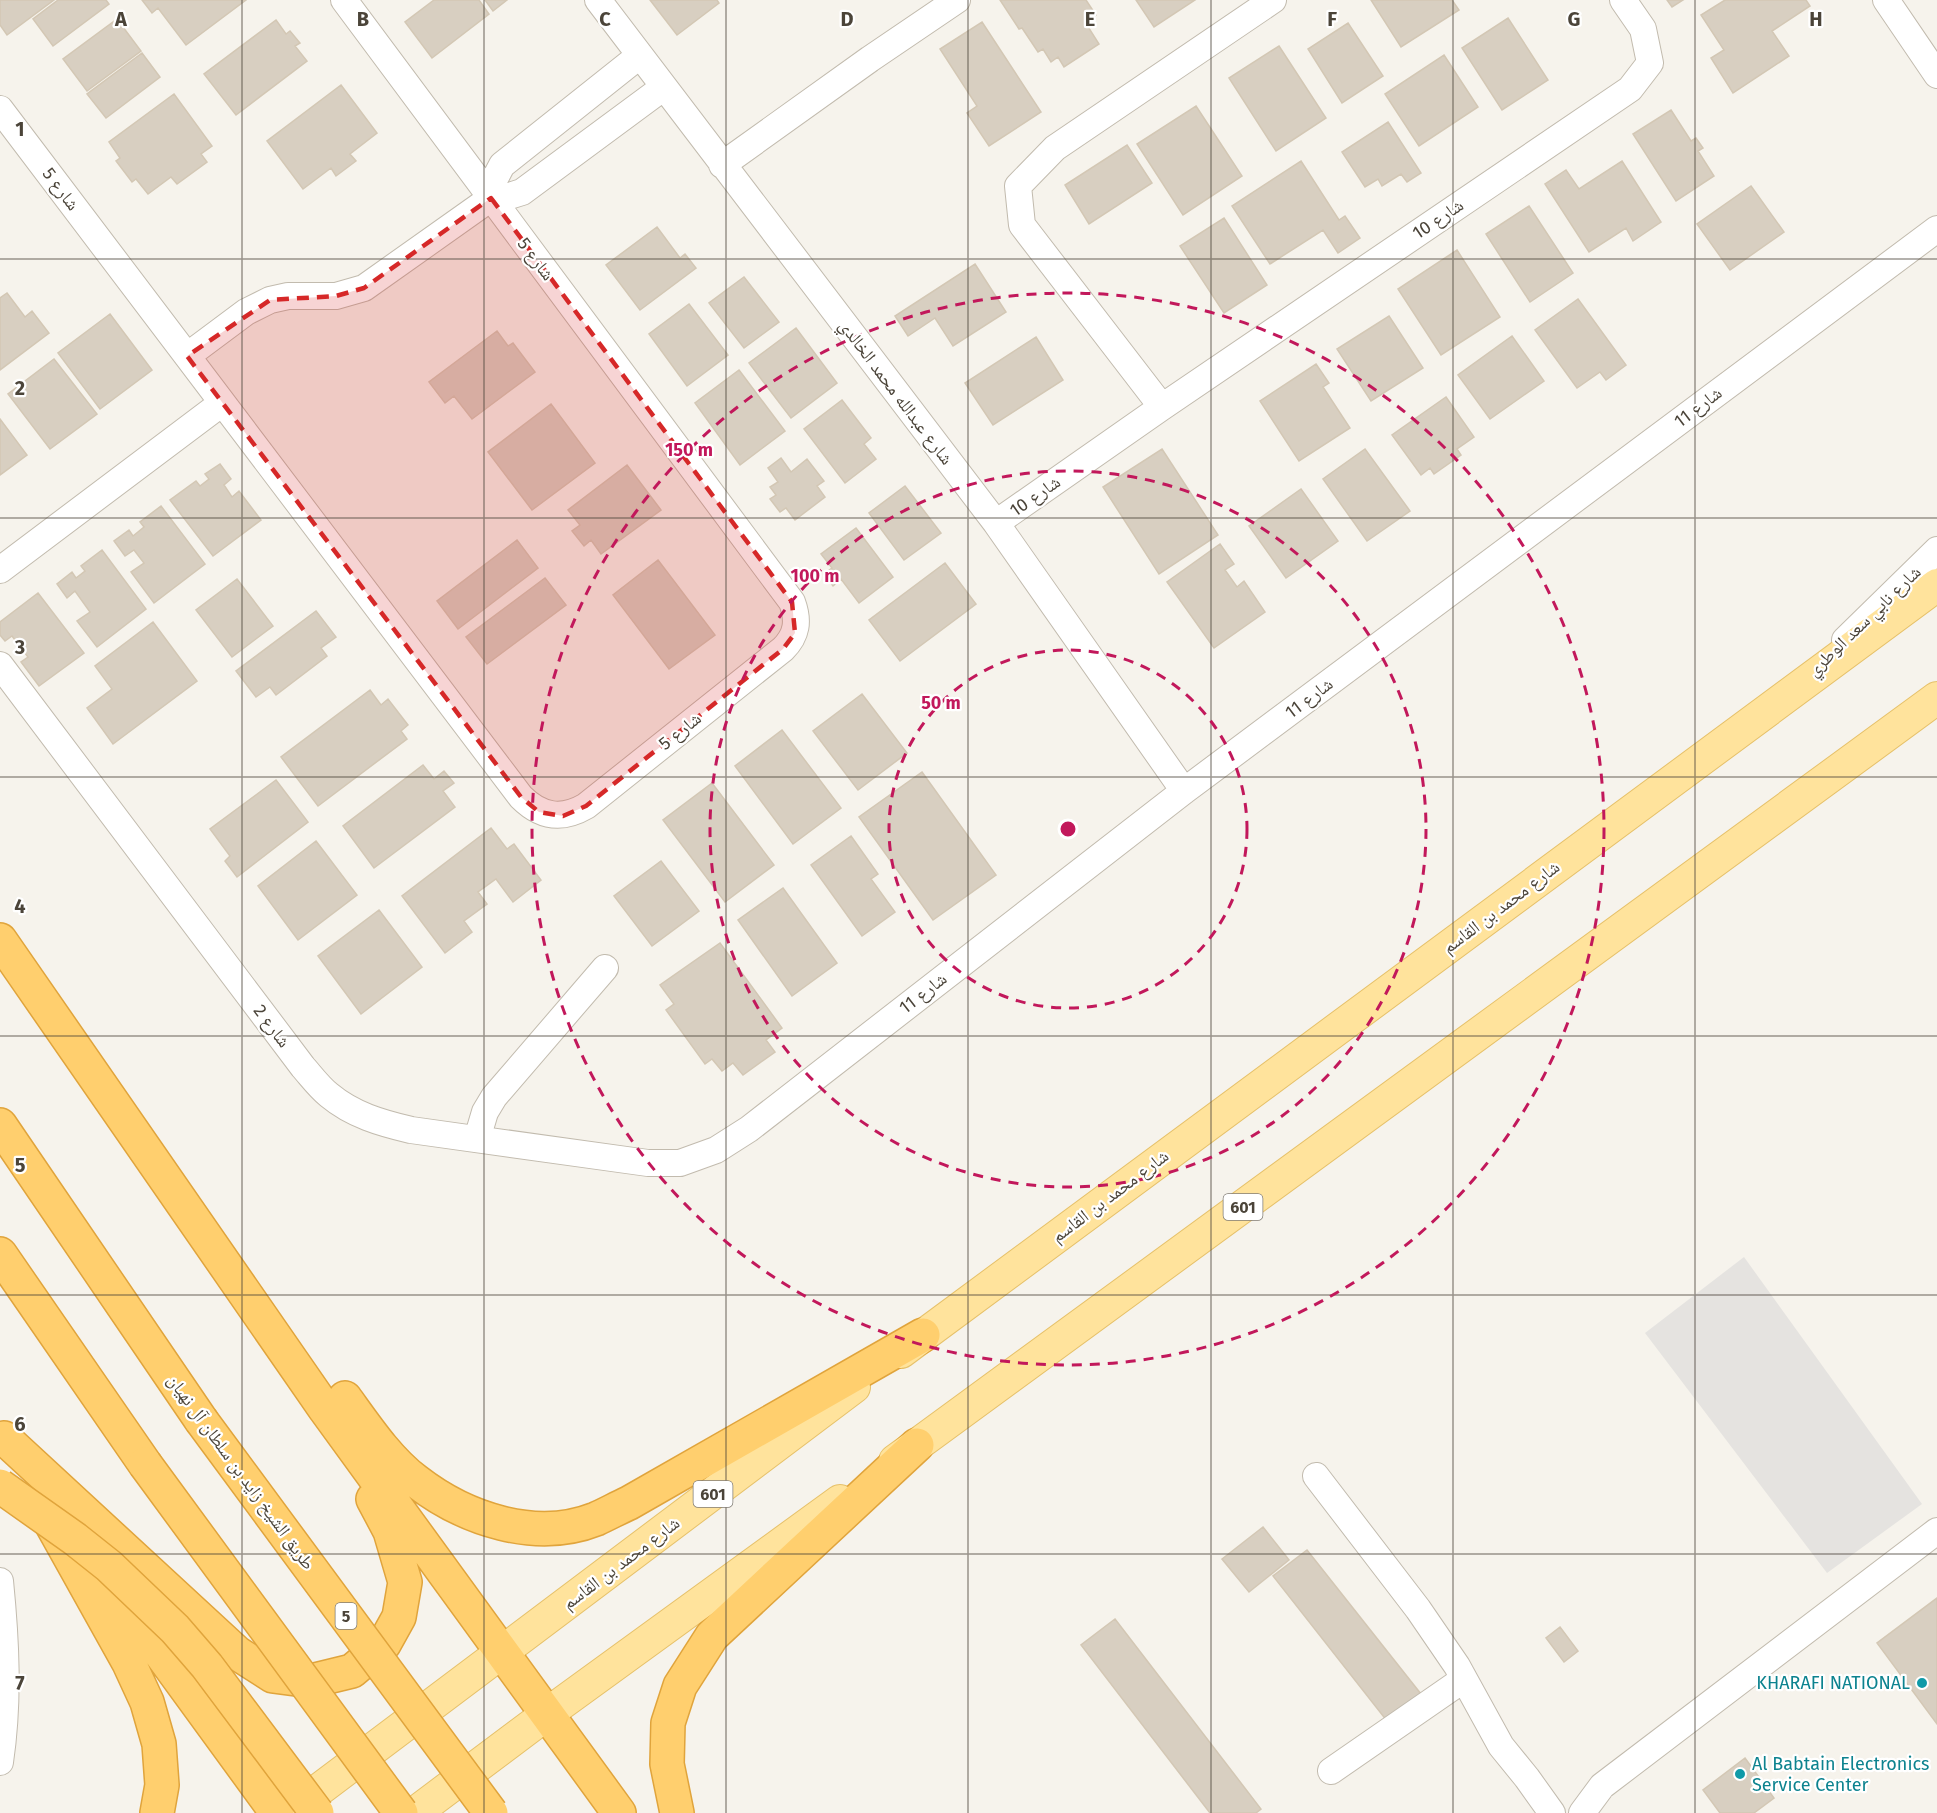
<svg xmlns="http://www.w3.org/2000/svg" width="1937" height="1813" viewBox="0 0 1937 1813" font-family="'Fira Sans','Noto Naskh Arabic',sans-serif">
  <rect width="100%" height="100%" fill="#f6f3ec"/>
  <path fill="#e5e3e0" d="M 1744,1257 L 1922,1504 L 1827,1573 L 1645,1333 Z"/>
  <path fill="#d8cfc1" stroke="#d3c7b4" stroke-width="1.5" d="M 0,0 L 54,0 L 7,35 L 0,25 Z
    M 58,0 L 106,0 L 109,4 L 53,46 L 33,19 Z
    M 142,0 L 246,0 L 186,45 L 158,8 L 152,13 Z
    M 434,0 L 479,0 L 489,14 L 432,58 L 405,22 Z
    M 485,0 L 507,0 L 493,11 Z
    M 650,0 L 717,0 L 719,3 L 677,35 Z
    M 1000,0 L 1086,0 L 1096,15 L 1085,22 L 1099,44 L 1064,67 L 1058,57 L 1051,62 L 1043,49 L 1038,52 L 1022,28 L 1019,29 Z
    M 1136,0 L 1195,0 L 1154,27 Z
    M 1371,0 L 1452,0 L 1459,10 L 1401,47 Z
    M 1667,0 L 1683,0 L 1672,7 Z
    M 1725,0 L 1806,0 L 1810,6 L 1772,31 L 1789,56 L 1733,93 L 1711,58 L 1724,50 L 1701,15 Z
    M 1508,18 L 1548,80 L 1502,110 L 1462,48 Z
    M 117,19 L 141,51 L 87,91 L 63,59 Z
    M 276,20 L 286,34 L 290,31 L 300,43 L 295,46 L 307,61 L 236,115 L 204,74 Z
    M 982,22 L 1041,112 L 989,146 L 967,113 L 977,106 L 940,49 Z
    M 1348,23 L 1383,76 L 1342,103 L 1308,49 Z
    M 1279,46 L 1326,118 L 1276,151 L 1229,78 Z
    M 142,53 L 160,77 L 106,118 L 87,94 Z
    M 1444,55 L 1478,107 L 1419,146 L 1385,94 Z
    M 341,85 L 377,133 L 350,154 L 356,161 L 336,176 L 331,168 L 303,189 L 267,141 Z
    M 174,94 L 212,146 L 201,154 L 207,162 L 177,184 L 171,177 L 148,194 L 136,179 L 132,182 L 116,161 L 120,158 L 109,142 Z
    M 1196,106 L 1242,176 L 1183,215 L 1137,144 Z
    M 1671,110 L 1691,141 L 1696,138 L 1703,148 L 1698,151 L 1714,176 L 1676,201 L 1633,134 Z
    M 1388,122 L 1421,173 L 1407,182 L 1401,174 L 1382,186 L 1378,179 L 1365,187 L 1342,152 Z
    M 1127,145 L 1152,183 L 1089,224 L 1065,185 Z
    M 1301,161 L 1339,220 L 1345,216 L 1360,238 L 1338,253 L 1323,230 L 1270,264 L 1232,206 Z
    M 1622,161 L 1661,222 L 1633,241 L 1626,228 L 1589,252 L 1545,184 L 1566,170 L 1579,189 Z
    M 1751,186 L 1784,232 L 1730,270 L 1697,224 Z
    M 1529,206 L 1573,273 L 1530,302 L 1486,234 Z
    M 1224,218 L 1267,285 L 1224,313 L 1180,246 Z
    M 657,227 L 680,258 L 685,254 L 696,268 L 640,310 L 606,265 Z
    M 1457,250 L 1500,317 L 1441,355 L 1398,289 Z
    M 975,264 L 1006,312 L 953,346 L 935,318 L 908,336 L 895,316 Z
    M 744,277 L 779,322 L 744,348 L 709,303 Z
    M 7,293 L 25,317 L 32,311 L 49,333 L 0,370 L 0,298 Z
    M 1578,299 L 1626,365 L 1606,380 L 1600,372 L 1577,388 L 1535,330 Z
    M 689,304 L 728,355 L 687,386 L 649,334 Z
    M 110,314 L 152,370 L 100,409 L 58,353 Z
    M 1389,316 L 1423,368 L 1371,401 L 1337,349 Z
    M 796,328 L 837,383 L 791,418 L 749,363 Z
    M 497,331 L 508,346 L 513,343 L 535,372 L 472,419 L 454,396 L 445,403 L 429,382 Z
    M 1512,336 L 1544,381 L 1490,419 L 1458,375 Z
    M 1036,337 L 1063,380 L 993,425 L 965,383 Z
    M 54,359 L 97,414 L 50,449 L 8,394 Z
    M 1316,364 L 1329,383 L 1323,387 L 1350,428 L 1299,461 L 1260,401 Z
    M 739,370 L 785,431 L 740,465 L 695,403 Z
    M 1446,397 L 1474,437 L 1457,449 L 1461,455 L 1434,474 L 1430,468 L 1421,475 L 1392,435 Z
    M 842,400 L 871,438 L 864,444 L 876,459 L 845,483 L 804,429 Z
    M 551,404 L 595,463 L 532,510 L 488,452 Z
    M 0,419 L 27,455 L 0,475 Z
    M 1162,449 L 1218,535 L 1159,574 L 1103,487 Z
    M 1365,449 L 1410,511 L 1367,541 L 1323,479 Z
    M 781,458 L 791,472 L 807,459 L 824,481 L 817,486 L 825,497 L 795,520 L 786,508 L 780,512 L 770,499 L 776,495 L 770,487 L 778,482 L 768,468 Z
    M 220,464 L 231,479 L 224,485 L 232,497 L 239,491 L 261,520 L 213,556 L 170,500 L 196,481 L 200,486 L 209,479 L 205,474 Z
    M 627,465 L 661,510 L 601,554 L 591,540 L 584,546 L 572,531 L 580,525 L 568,510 Z
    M 905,486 L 941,533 L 904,560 L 869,513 Z
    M 1301,489 L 1338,541 L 1286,578 L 1249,526 Z
    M 161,506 L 205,564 L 154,603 L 131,572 L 144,563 L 134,550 L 125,556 L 114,541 L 129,530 L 133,536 L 144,527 L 140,522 Z
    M 856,528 L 893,577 L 859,603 L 841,579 L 833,586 L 824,574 L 832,568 L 821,554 Z
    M 517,540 L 538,568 L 458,629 L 437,601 Z
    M 1220,544 L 1234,564 L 1225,570 L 1237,587 L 1244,581 L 1265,612 L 1214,648 L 1167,582 Z
    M 102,550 L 146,609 L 97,647 L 77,621 L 90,612 L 75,591 L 67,598 L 57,584 L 72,572 L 76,578 L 85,571 L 81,566 Z
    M 658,560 L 715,635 L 669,669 L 613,595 Z
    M 945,563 L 976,604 L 900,661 L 869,620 Z
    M 545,578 L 566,605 L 487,664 L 466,637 Z
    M 237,579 L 273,626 L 232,657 L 196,610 Z
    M 38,593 L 84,653 L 39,686 L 21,662 L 28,657 L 12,636 L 5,641 L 0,635 L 0,622 Z
    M 316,611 L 336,637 L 321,648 L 327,656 L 276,695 L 270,687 L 256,697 L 236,671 Z
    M 153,622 L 197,681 L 113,744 L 87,708 L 112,689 L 95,666 Z
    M 370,690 L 381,705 L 388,699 L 408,725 L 401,731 L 407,739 L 318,806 L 281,757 Z
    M 862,694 L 907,753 L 858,790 L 813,731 Z
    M 782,730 L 841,808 L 793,844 L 735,766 Z
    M 423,765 L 434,779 L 444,771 L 454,783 L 443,791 L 455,807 L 374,868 L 343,826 Z
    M 922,772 L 996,875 L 933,920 L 859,817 Z
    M 276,780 L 308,822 L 237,877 L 225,861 L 230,856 L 210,829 Z
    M 712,783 L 774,865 L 725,902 L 663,820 Z
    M 491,828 L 507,849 L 514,844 L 541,880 L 513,902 L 496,879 L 478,892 L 487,904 L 464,921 L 472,932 L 445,953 L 402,896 Z
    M 851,836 L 878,874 L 871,879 L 895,912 L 862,936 L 811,865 Z
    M 316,841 L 357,895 L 298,940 L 258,886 Z
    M 661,861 L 699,911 L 652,946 L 614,896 Z
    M 783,888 L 837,963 L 792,996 L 738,920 Z
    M 379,910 L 422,967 L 361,1014 L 318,956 Z
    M 720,943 L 782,1028 L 766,1040 L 775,1052 L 743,1075 L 733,1063 L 722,1071 L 712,1059 L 705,1064 L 666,1010 L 674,1004 L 660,985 Z
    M 1263,1527 L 1289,1560 L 1249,1592 L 1222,1559 Z
    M 1307,1550 L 1421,1694 L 1387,1721 L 1273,1576 Z
    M 1937,1598 L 1937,1724 L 1877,1643 Z
    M 1115,1619 L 1261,1809 L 1256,1813 L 1210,1813 L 1081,1645 Z
    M 1560,1627 L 1578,1651 L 1564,1662 L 1546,1638 Z
    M 1745,1758 L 1774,1798 L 1754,1813 L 1720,1813 L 1703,1790 Z"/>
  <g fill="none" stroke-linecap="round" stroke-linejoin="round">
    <g stroke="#c2bbae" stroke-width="28">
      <path id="minor" d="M 598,0 L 996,523 L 1184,791
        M 1886,0 L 1937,75
        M 0,109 L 521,797 C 541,817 562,820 586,806 L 783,649 C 797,635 799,621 792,602 L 344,0
        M 722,165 L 870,59 L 957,0
        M 491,198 L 492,184 L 502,165 L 639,56
        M 187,356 L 246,312 L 270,300 L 288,296 L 336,296 L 364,288 L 491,198 L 503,198 L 522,192 L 664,87
        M 1162,407 L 1022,225 L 1018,186 L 1055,148 L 1273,0
        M 996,523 L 1162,407 L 1630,89 L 1650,63 L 1643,29 L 1623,0
        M 0,570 L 222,403
        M 1845,640 L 1937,550
        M 0,665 L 303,1067 C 311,1076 319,1087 329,1095 C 353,1115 381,1123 411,1130 L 648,1163 L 680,1163 L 716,1150 L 749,1129 L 1184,791 L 1937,229
        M 477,1139 L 485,1112 L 494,1097 L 605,968
        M 1316,1476 L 1418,1609 L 1457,1666 L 1501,1746 L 1527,1778 L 1552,1813
        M 0,1581 C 6,1641 9,1701 0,1762
        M 1331,1771 L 1464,1679
        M 1582,1813 L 1602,1786 L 1937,1531"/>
    </g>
    <g stroke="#e6c16a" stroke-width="34">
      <path id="major" d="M 901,1352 L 1937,585
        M 895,1461 L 1937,698
        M 288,1813 L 854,1387
        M 415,1813 L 547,1714 L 840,1501"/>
    </g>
    <g stroke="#e0a43c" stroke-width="36">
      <path id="highway" d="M 0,940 L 325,1409 L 619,1813
        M 0,1125 L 201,1420
        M 0,1254 L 145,1464
        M 345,1398 C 366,1427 388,1460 416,1481 C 465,1519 536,1543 596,1519 C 607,1514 618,1508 629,1503 L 923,1335
        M 4,1438 L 237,1653 L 273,1676 L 311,1681 L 352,1671 L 384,1644 L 399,1617 L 405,1582 L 390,1531 L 373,1499
        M 47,1516 L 129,1663 L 147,1702 L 159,1744 L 162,1785 L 157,1813
        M 99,1569 L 277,1813
        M 677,1813 L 667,1764 L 668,1723 L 680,1686 L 712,1636 L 917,1445"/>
    </g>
    <use href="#minor" stroke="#fff" stroke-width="26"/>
    <use href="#major" stroke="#ffe39c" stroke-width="32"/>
    <use href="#highway" stroke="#ffcf6e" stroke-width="33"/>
    <g stroke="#e0a43c" stroke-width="36" stroke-linecap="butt">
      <path id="highway-bridge" d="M 201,1420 L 491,1813
        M 145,1464 L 401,1813
        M 0,1486 L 75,1539 L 109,1566 L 175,1629 L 207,1666 L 317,1813"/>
    </g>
    <use href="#highway-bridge" stroke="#ffcf6e" stroke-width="33"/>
  </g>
  <path fill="#d62828" fill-opacity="0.2" stroke="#d62828" stroke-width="4.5" stroke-dasharray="12 8" stroke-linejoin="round" d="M 491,198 L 792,602 L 795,633 L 783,649 L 586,806 L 563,816 L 539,812 L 521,797 L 187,356 L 270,300 L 336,296 L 364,288 Z"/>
  <path fill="none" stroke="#4b4439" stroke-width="1.5" stroke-opacity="0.55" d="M 242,0 L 242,1813M 484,0 L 484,1813M 726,0 L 726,1813M 968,0 L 968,1813M 1211,0 L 1211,1813M 1453,0 L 1453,1813M 1695,0 L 1695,1813M 0,259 L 1937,259M 0,518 L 1937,518M 0,777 L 1937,777M 0,1036 L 1937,1036M 0,1295 L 1937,1295M 0,1554 L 1937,1554"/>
  <g fill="none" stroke="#c2185b" stroke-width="3" stroke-dasharray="10 8">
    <circle cx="1068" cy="829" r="179"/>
    <circle cx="1068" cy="829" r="358"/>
    <circle cx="1068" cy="829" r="536"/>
  </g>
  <g fill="#0f9aa8" stroke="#fff" stroke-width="2">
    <circle cx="1922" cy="1683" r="6"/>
    <circle cx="1740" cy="1774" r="6"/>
  </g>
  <g text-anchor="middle" stroke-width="4.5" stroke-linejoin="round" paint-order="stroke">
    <g fill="#fff" stroke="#817c74" stroke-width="1.5">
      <rect x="1223.5" y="1194" width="39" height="26" rx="4.5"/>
      <rect x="693.5" y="1481" width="39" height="26" rx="4.5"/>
      <rect x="335.5" y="1603" width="21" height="26" rx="4.5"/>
    </g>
    <g font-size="16" font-weight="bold" fill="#4b4439">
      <text x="1243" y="1213">601</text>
      <text x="713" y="1500">601</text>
      <text x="346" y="1622">5</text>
    </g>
    <g font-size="18" fill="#4b4439" stroke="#fff">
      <text transform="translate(61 189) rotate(53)" y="6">شارع 5</text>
      <text transform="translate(1438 219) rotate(-34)" y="6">شارع 10</text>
      <text transform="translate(536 259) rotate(53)" y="6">شارع 5</text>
      <text transform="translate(896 392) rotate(53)" y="6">شارع عبدالله محمد الخالدي</text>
      <text transform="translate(1698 407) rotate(-37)" y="6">شارع 11</text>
      <text transform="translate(1035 496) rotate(-35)" y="6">شارع 10</text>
      <text transform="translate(1864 621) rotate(-44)" y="6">شارع نابي سعد الوطري</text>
      <text transform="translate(1309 698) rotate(-37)" y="6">شارع 11</text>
      <text transform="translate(680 731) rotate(-39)" y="6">شارع 5</text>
      <text transform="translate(1501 907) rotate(-37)" y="6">شارع محمد بن القاسم</text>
      <text transform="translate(923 993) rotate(-38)" y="6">شارع 11</text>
      <text transform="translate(272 1026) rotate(53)" y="6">شارع 2</text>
      <text transform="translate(1110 1196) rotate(-37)" y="6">شارع محمد بن القاسم</text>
      <text transform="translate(241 1472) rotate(54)" y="6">طريق الشيخ زايد بن سلطان آل نهيان</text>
      <text transform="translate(621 1563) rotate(-37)" y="6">شارع محمد بن القاسم</text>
    </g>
    <g font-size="18" fill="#0d838f" stroke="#fff" text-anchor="end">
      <text x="1910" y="1689">KHARAFI NATIONAL</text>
      <text x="1752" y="1770" text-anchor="start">Al Babtain Electronics<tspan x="1752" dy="21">Service Center</tspan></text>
    </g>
  </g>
  <g font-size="20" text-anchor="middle" font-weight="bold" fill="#4b4439" stroke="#fff" stroke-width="4.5" stroke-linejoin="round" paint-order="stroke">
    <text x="121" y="26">A</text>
    <text x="363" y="26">B</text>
    <text x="605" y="26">C</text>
    <text x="847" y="26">D</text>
    <text x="1090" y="26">E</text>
    <text x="1332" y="26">F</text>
    <text x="1574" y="26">G</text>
    <text x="1816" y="26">H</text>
    <text x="20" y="136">1</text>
    <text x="20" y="395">2</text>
    <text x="20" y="654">3</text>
    <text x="20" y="913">4</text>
    <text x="20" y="1172">5</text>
    <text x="20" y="1431">6</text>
    <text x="20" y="1690">7</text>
  </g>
  <circle cx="1068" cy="829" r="9" fill="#c2185b" stroke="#fff" stroke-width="3"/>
  <g font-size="18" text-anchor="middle" font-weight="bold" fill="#c2185b" stroke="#fff" stroke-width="4.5" stroke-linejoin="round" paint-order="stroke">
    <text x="689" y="456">150 m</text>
    <text x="815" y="582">100 m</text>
    <text x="941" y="709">50 m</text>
  </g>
</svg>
